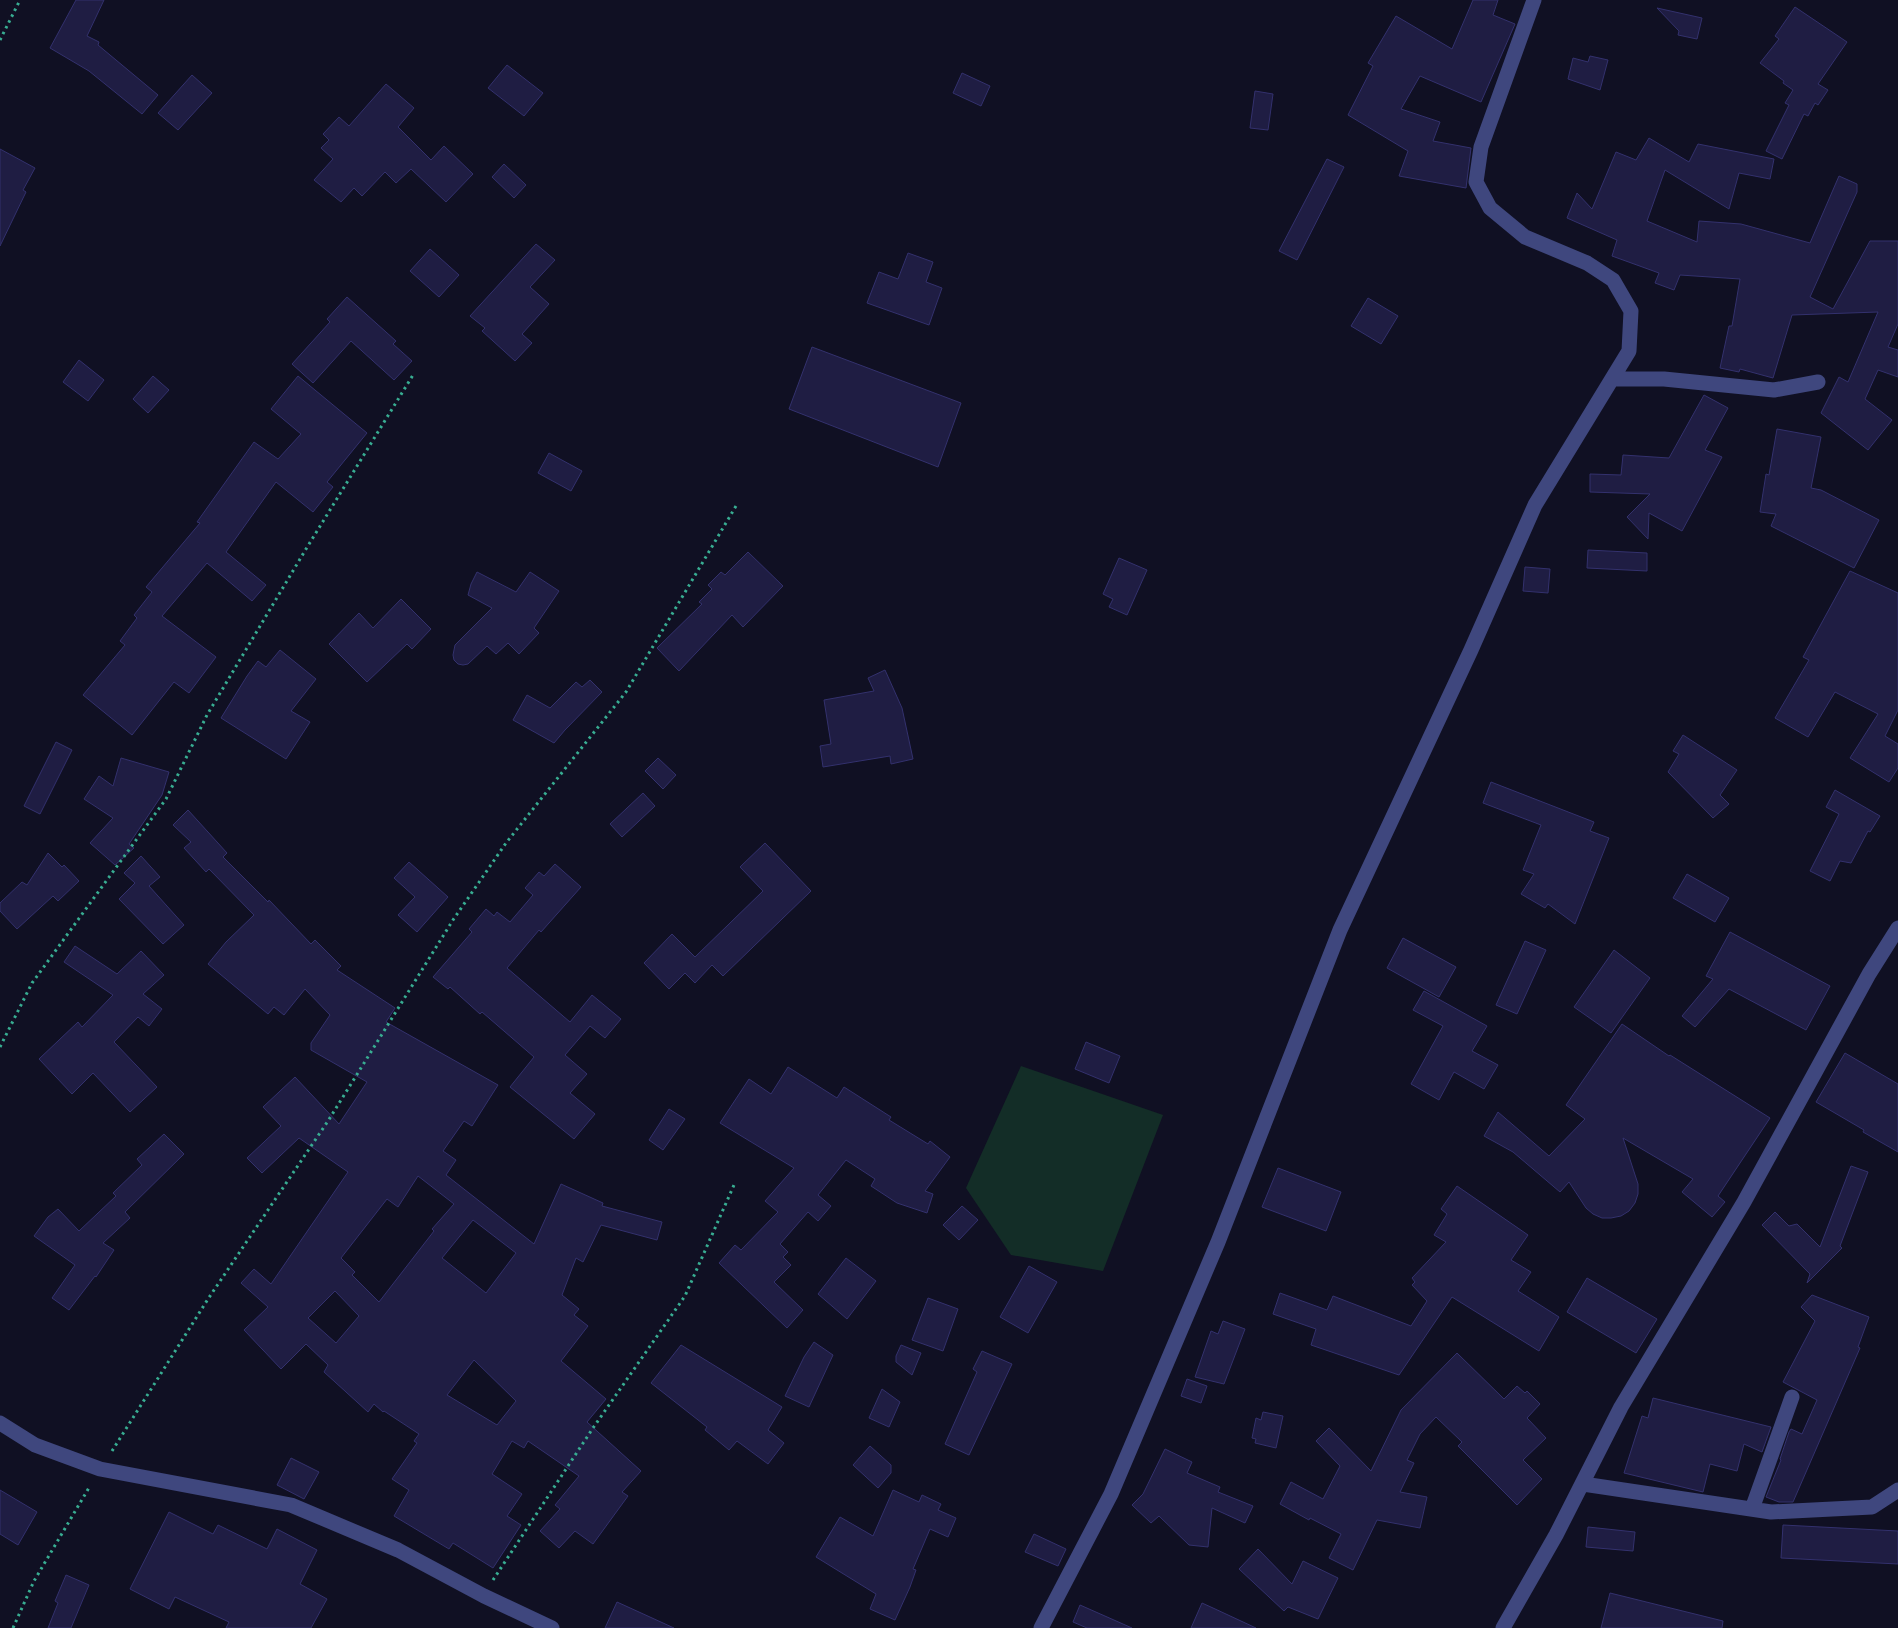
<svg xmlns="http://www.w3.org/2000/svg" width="1898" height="1628" viewBox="0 0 1898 1628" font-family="Lato,sans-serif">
  <rect width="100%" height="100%" fill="#101023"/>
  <path fill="#132d27" d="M 1021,1066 L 1163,1115 L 1103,1271 L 1011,1255 L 966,1188 Z"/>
  <path fill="#1f1d43" stroke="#33316d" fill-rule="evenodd" d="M 76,0 L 104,0 L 87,36 L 99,42 L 98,45 L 158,95 L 142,114 L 89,71 L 50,48 Z
    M 1473,0 L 1498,0 L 1493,15 L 1515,24 L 1481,102 L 1420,76 L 1401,109 L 1440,122 L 1433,141 L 1471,148 L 1466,188 L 1399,176 L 1408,151 L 1348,115 L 1373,66 L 1368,63 L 1396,16 L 1452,49 Z
    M 1795,7 L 1847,42 L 1818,84 L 1828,90 L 1818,105 L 1815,103 L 1808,116 L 1804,114 L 1782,159 L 1766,151 L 1789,105 L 1785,103 L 1793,90 L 1783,83 L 1784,81 L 1760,63 L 1779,39 L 1775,36 Z
    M 1657,8 L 1702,18 L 1697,39 L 1678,35 L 1679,31 Z
    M 1590,56 L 1608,60 L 1600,90 L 1568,79 L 1573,58 L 1588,62 Z
    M 507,65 L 543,93 L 524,116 L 488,88 Z
    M 962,73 L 990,86 L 981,106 L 953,93 Z
    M 192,75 L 212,93 L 178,130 L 158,113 Z
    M 386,84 L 414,108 L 398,127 L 431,160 L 444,146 L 473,174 L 446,202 L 411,169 L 396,183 L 385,172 L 362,196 L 354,188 L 341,202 L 314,180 L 333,159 L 321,148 L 329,140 L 323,134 L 339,117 L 349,126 Z
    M 1255,91 L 1273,94 L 1268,130 L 1250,128 Z
    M 1649,138 L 1689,162 L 1698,144 L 1774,159 L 1770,179 L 1739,173 L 1729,209 L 1665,170 L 1647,221 L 1697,242 L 1699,221 L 1741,224 L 1810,243 L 1839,176 L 1857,184 L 1857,192 L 1810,297 L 1833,309 L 1870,241 L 1898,241 L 1898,324 L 1888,347 L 1898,350 L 1898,377 L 1878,370 L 1865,399 L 1892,420 L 1868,450 L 1821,413 L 1839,377 L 1848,382 L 1878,312 L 1792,315 L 1773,378 L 1740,369 L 1739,372 L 1720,368 L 1729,326 L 1732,326 L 1740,279 L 1680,275 L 1674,290 L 1655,283 L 1659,273 L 1612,256 L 1617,240 L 1567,218 L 1577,193 L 1592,209 L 1616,152 L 1636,160 Z
    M 0,149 L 35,168 L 23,190 L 26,192 L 0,246 Z
    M 1327,159 L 1344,167 L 1297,260 L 1279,251 Z
    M 504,164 L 526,185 L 514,198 L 492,177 Z
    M 536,244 L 555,260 L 530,287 L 549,304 L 522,334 L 532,343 L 515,361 L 482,331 L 485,328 L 470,316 Z
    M 430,249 L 459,275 L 439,297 L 410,271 Z
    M 908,253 L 933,262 L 926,282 L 942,288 L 929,325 L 867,303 L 879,272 L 898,279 Z
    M 347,297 L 396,341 L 393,344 L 412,361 L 394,380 L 351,341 L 313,383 L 292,364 L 330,322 L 327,319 Z
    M 1368,298 L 1398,316 L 1381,344 L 1351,326 Z
    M 812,347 L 961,403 L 938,467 L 789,409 Z
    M 79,360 L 104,380 L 88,401 L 63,382 Z
    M 153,376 L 169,390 L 148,413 L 133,399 Z
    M 298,376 L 367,433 L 327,482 L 333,487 L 313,512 L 276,482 L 226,552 L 266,585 L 252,601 L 207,563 L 162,616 L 216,657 L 189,693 L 174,682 L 132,735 L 83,695 L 125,645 L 120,641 L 137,618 L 134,615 L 152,592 L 146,587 L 200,523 L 197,522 L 254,442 L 278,459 L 301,434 L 271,409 Z
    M 1704,395 L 1728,408 L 1705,450 L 1722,457 L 1682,531 L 1649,513 L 1648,539 L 1627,517 L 1650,494 L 1590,492 L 1590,474 L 1621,475 L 1623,455 L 1669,458 Z
    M 1777,429 L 1821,437 L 1811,488 L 1821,490 L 1879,520 L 1854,568 L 1771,526 L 1776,514 L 1760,512 L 1766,474 L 1769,475 Z
    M 549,453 L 582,471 L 571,491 L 538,473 Z
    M 1588,550 L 1647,553 L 1647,571 L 1587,568 Z
    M 748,552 L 783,586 L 743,627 L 732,615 L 679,671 L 657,648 L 702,604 L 699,602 L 712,589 L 708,585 L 721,572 L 725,575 Z
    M 1119,558 L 1147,570 L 1127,615 L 1109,607 L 1113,599 L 1103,594 Z
    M 1525,567 L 1550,569 L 1548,593 L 1523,591 Z
    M 1850,571 L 1898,593 L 1898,710 L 1885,736 L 1898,744 L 1898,768 L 1889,782 L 1850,758 L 1878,714 L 1835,692 L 1808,737 L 1775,718 L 1809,660 L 1803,657 Z
    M 477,572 L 516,592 L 530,572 L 559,591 L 534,628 L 539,633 L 519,654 L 508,643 L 496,654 L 487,646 L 468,664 L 463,665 L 458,664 L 454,660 L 453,655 L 455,645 L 492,608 L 468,595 L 471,584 Z
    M 401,599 L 431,629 L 412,649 L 407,644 L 367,682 L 329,644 L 359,613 L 373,628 Z
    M 280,650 L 316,679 L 291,711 L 310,722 L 286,759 L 221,718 L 247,676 L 258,661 L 266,667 Z
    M 885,670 L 902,708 L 913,759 L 891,764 L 890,756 L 823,767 L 820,746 L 831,744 L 824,700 L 874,691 L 868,678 Z
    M 590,680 L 602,692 L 565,730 L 554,743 L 513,720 L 527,695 L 550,708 L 576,682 L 582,687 Z
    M 1683,735 L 1737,770 L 1720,795 L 1729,804 L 1713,818 L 1668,772 L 1679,754 L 1673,751 Z
    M 56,742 L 72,750 L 40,814 L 24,806 Z
    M 121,758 L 169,772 L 162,795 L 129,844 L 134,848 L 115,865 L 90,843 L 113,818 L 84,799 L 99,776 L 113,786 Z
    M 658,758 L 676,775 L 663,789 L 645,771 Z
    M 1491,782 L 1594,822 L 1590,831 L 1609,838 L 1575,924 L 1548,904 L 1545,908 L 1521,894 L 1534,874 L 1523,870 L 1541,825 L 1483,803 Z
    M 1835,790 L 1880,816 L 1870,832 L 1868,831 L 1851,863 L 1840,861 L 1830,881 L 1810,871 L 1839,814 L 1826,807 Z
    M 643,793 L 655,806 L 622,837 L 610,824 Z
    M 188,810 L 227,853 L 223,857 L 268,902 L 269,900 L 311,944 L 315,940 L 341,966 L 337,970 L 395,1008 L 386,1022 L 498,1085 L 472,1126 L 464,1121 L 443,1151 L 456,1160 L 446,1175 L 534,1244 L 561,1184 L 603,1203 L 602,1206 L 662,1222 L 657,1240 L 601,1225 L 583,1262 L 576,1258 L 562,1295 L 579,1309 L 574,1315 L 588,1326 L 561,1361 L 606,1399 L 587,1422 L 641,1471 L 622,1492 L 628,1496 L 593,1544 L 575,1531 L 559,1548 L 540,1531 L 560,1509 L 555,1505 L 579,1476 L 528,1441 L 524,1448 L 512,1441 L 492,1474 L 522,1494 L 507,1516 L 521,1525 L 493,1568 L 453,1543 L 449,1549 L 394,1516 L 409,1490 L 392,1479 L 417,1443 L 414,1441 L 419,1434 L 384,1411 L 383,1412 L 374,1404 L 368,1412 L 324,1372 L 328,1365 L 306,1344 L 281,1369 L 244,1330 L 268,1307 L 241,1283 L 254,1269 L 271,1284 L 348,1172 L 299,1138 L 262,1173 L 247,1158 L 281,1126 L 263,1107 L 295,1077 L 339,1124 L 367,1082 L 311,1050 L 311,1043 L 330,1015 L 305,989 L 284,1015 L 274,1007 L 268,1014 L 208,964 L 226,942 L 254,915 L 209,869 L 206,872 L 184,848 L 191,842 L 173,825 ZM 418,1176 L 454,1204 L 432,1229 L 434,1231 L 379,1302 L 352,1275 L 355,1272 L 341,1258 L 387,1199 L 398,1207 ZM 473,1220 L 516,1253 L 486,1293 L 442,1258 ZM 335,1291 L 359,1316 L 336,1343 L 308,1318 ZM 474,1360 L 516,1401 L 497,1425 L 447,1395 Z
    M 765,843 L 811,891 L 723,976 L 712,965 L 695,983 L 685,973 L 669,989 L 644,963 L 672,934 L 695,957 L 763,891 L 740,867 Z
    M 48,853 L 62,867 L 64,865 L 79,881 L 58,901 L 53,896 L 17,929 L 0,911 L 0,903 L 22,882 L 27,885 Z
    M 141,856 L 160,877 L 149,886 L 184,925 L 163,944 L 119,899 L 135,883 L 124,873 Z
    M 409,862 L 448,897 L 417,932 L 398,915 L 415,897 L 394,878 Z
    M 555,864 L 581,887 L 541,932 L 539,930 L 507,968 L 570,1022 L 592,995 L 621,1019 L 605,1038 L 590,1026 L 565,1055 L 587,1074 L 570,1093 L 595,1114 L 574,1139 L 510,1087 L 534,1057 L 482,1012 L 480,1014 L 450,987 L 448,989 L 433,977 L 472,932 L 469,929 L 486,909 L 494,916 L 497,912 L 510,922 L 533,895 L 525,888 L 539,872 L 544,876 Z
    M 1687,874 L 1729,898 L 1715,922 L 1673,898 Z
    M 1730,932 L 1830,986 L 1806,1030 L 1729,989 L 1695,1027 L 1682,1016 L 1713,979 L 1706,976 Z
    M 1403,938 L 1456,967 L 1439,997 L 1387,968 Z
    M 1525,941 L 1546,950 L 1517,1014 L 1496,1005 Z
    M 75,946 L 117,974 L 141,951 L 164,975 L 143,994 L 162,1009 L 149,1026 L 138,1017 L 114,1042 L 157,1087 L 130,1112 L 93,1073 L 72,1094 L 39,1059 L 78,1022 L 82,1027 L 113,995 L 64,962 Z
    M 1614,950 L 1650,978 L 1611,1033 L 1574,1007 Z
    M 1424,991 L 1487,1026 L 1472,1051 L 1498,1065 L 1484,1089 L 1454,1072 L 1439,1100 L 1411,1084 L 1443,1026 L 1413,1010 Z
    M 1622,1024 L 1669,1056 L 1670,1055 L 1770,1118 L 1718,1196 L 1725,1202 L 1712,1217 L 1682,1192 L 1693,1179 L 1623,1138 L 1638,1184 L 1638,1194 L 1635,1203 L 1629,1211 L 1621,1216 L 1611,1218 L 1602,1218 L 1593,1214 L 1586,1208 L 1569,1182 L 1560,1192 L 1513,1152 L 1484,1136 L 1498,1112 L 1549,1156 L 1585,1119 L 1566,1105 Z
    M 1086,1042 L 1120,1056 L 1109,1083 L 1075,1069 Z
    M 1845,1053 L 1898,1084 L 1898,1152 L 1863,1132 L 1864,1130 L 1816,1102 Z
    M 788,1067 L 837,1098 L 844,1087 L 891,1117 L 889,1120 L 928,1144 L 930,1141 L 950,1157 L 925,1191 L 933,1194 L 927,1213 L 897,1203 L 871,1186 L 875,1179 L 846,1160 L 818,1195 L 831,1206 L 818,1221 L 808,1212 L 780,1244 L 788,1252 L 783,1257 L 791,1265 L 774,1282 L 803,1310 L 787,1328 L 719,1263 L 735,1245 L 741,1250 L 778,1212 L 765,1201 L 794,1168 L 720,1123 L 749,1079 L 771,1094 Z
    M 669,1109 L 685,1119 L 663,1150 L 649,1140 Z
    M 164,1134 L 184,1154 L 125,1212 L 130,1218 L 103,1243 L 114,1250 L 96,1277 L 95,1276 L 69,1310 L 52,1298 L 75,1265 L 34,1236 L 48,1217 L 58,1209 L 79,1231 L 116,1196 L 113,1193 L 142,1165 L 137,1159 Z
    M 1851,1166 L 1868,1172 L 1840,1246 L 1842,1248 L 1807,1283 L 1810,1274 L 1762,1225 L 1775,1212 L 1789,1226 L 1797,1224 L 1820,1247 Z
    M 1278,1168 L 1341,1192 L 1326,1231 L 1262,1207 Z
    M 1457,1186 L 1528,1235 L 1511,1260 L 1531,1272 L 1518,1291 L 1559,1317 L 1539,1351 L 1452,1297 L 1399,1375 L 1311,1345 L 1316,1329 L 1273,1314 L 1280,1293 L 1327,1310 L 1333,1296 L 1411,1326 L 1427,1301 L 1412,1285 L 1415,1282 L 1412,1278 L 1446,1242 L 1434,1235 L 1447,1214 L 1441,1209 Z
    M 962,1206 L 978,1220 L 959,1240 L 943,1225 Z
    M 846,1258 L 876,1281 L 847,1319 L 818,1294 Z
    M 1029,1266 L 1057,1282 L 1028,1333 L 1000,1317 Z
    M 1587,1278 L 1657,1319 L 1636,1353 L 1567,1312 Z
    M 1812,1295 L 1869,1317 L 1858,1347 L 1860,1348 L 1793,1502 L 1779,1502 L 1766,1497 L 1781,1460 L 1780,1459 L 1789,1432 L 1791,1429 L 1802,1434 L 1817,1400 L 1783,1382 L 1815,1321 L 1801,1307 Z
    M 928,1298 L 958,1309 L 943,1351 L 912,1340 Z
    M 1223,1321 L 1245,1329 L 1224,1384 L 1195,1377 L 1211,1331 L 1218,1334 Z
    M 814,1342 L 833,1355 L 809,1407 L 785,1396 L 804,1357 Z
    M 681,1345 L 782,1407 L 768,1430 L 784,1443 L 768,1464 L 737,1441 L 729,1450 L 705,1430 L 707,1427 L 651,1383 Z
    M 901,1345 L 921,1353 L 912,1375 L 896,1362 L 896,1356 Z
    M 982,1351 L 1012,1364 L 969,1455 L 945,1444 L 977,1372 L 973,1369 Z
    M 1457,1353 L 1504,1399 L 1517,1386 L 1525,1393 L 1527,1391 L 1540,1404 L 1527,1418 L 1546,1438 L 1523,1460 L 1542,1479 L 1517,1505 L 1458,1446 L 1462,1442 L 1436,1417 L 1420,1434 L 1407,1460 L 1414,1463 L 1400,1492 L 1427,1497 L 1420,1528 L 1377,1520 L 1353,1570 L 1329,1558 L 1341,1534 L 1310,1518 L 1309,1520 L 1280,1504 L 1291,1482 L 1323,1499 L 1340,1466 L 1316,1441 L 1329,1428 L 1371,1471 L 1401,1410 Z
    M 1187,1379 L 1207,1386 L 1201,1403 L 1181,1396 Z
    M 882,1389 L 900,1402 L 889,1427 L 869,1418 Z
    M 1653,1398 L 1771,1427 L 1762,1452 L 1744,1444 L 1737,1471 L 1710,1464 L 1703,1492 L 1624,1473 L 1642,1416 L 1648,1418 Z
    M 1263,1412 L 1283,1416 L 1276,1448 L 1255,1443 L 1256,1439 L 1252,1438 L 1256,1418 L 1261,1420 Z
    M 870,1446 L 891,1465 L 891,1473 L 878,1488 L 853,1465 Z
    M 1165,1449 L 1192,1462 L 1187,1473 L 1220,1487 L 1218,1492 L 1253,1506 L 1245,1523 L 1212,1508 L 1208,1547 L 1189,1545 L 1159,1516 L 1151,1523 L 1132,1505 L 1143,1494 Z
    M 291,1458 L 319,1472 L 304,1499 L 277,1485 Z
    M 0,1490 L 37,1512 L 18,1545 L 0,1534 Z
    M 893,1490 L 919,1502 L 922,1495 L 941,1504 L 938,1510 L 956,1518 L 948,1537 L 930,1529 L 913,1569 L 916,1570 L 910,1587 L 895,1620 L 870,1609 L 876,1594 L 816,1557 L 840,1517 L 873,1536 Z
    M 169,1512 L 213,1534 L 218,1525 L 267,1549 L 277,1529 L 317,1550 L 300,1584 L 327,1599 L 311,1628 L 226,1628 L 229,1622 L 175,1597 L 169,1609 L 130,1589 Z
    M 1783,1525 L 1898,1531 L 1898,1564 L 1781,1558 Z
    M 1588,1527 L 1635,1532 L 1633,1551 L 1586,1547 Z
    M 1034,1534 L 1066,1549 L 1058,1566 L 1025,1552 Z
    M 1258,1549 L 1292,1584 L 1303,1561 L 1338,1578 L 1318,1619 L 1288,1607 L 1284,1611 L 1239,1569 Z
    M 66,1575 L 89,1585 L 71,1628 L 48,1628 L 58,1603 L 55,1601 Z
    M 1610,1593 L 1723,1621 L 1722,1628 L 1601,1628 Z
    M 617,1602 L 674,1628 L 605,1628 Z
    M 1202,1603 L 1213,1608 L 1256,1628 L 1191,1628 Z
    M 1080,1605 L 1132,1628 L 1087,1628 L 1073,1622 Z"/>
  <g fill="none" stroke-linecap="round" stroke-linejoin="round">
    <path stroke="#38ad92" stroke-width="3" stroke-dasharray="2.5 4" stroke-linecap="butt" d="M 0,40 L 20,0
      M 0,1047 L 32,983 L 166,799 L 207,715 L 306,549 L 413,375
      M 112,1451 L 208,1299 L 328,1121 L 453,920 L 506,843 L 626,692 L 736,506
      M 493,1580 L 593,1428 L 685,1296 L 734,1185
      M 13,1628 L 34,1581 L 90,1486"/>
    <path stroke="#3f477e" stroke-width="15" d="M 1612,379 L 1664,379 L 1774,390 L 1818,382
      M 0,1423 L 35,1445 L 100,1469 L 291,1505 L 398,1550 L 484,1596 L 552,1628
      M 1583,1484 L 1771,1512 L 1872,1507 L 1898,1490
      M 1752,1509 L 1792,1397
      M 1041,1628 L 1111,1494 L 1218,1242 L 1340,930 L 1471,650 L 1535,505 L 1629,351 L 1631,311 L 1613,280 L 1587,263 L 1525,237 L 1490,208 L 1476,182 L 1481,147 L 1534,0
      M 1503,1628 L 1556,1535 L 1621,1407 L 1744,1202 L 1869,974 L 1898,928"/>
  </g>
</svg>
